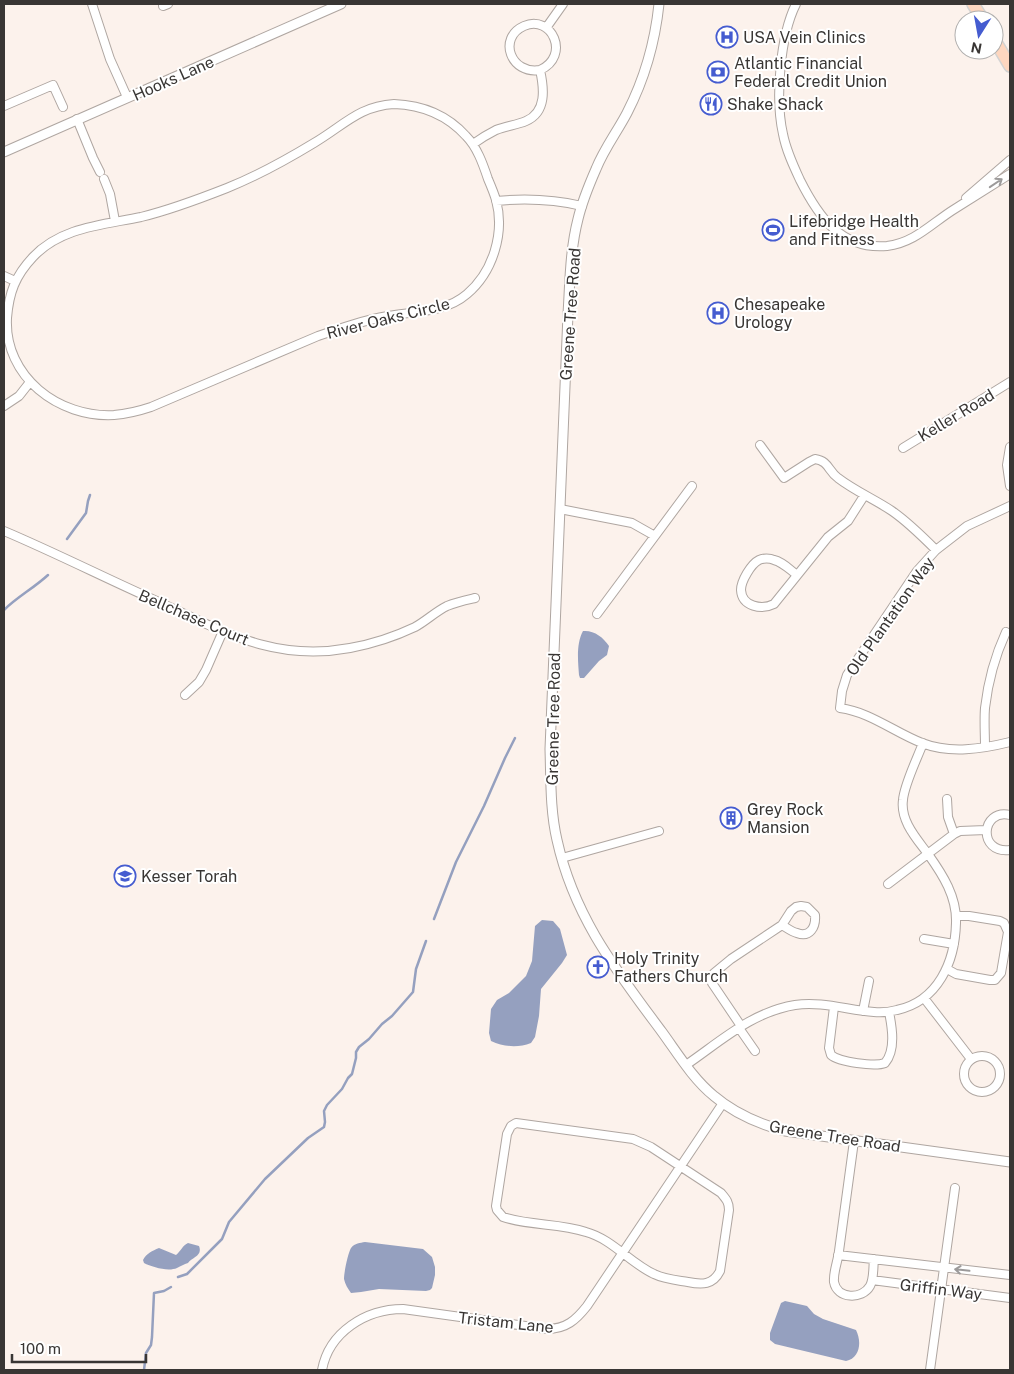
<svg xmlns="http://www.w3.org/2000/svg" width="1014" height="1374" viewBox="0 0 1014 1374" font-family="'Public Sans',sans-serif">
  <rect width="100%" height="100%" fill="#fcf2ec"/>
  <path fill="#95a0bf" d="M 583,631 C 594,630 603,637 609,646 L 607,655 L 599,661 L 584,678 L 580,678 L 579,675 C 578,661 576,644 583,631 Z
    M 542,920 L 553,921 L 560,929 L 567,955 L 562,963 L 541,989 L 539,1016 L 535,1037 L 531,1043 C 518,1048 504,1047 491,1041 L 489,1033 L 491,1009 L 497,1000 L 509,993 L 526,976 L 532,961 L 535,926 Z
    M 365,1242 L 423,1249 L 432,1257 L 435,1267 L 435,1275 L 432,1288 L 430,1290 L 426,1291 L 379,1289 L 361,1292 L 351,1293 C 348,1289 345,1284 344,1279 C 344,1272 348,1253 351,1248 C 355,1243 360,1243 365,1242 Z
    M 188,1243 L 199,1246 C 203,1256 192,1257 188,1263 C 184,1264 181,1266 177,1268 C 168,1272 152,1267 144,1263 L 143,1260 C 147,1253 152,1251 159,1248 L 176,1255 C 181,1251 182,1246 188,1243 Z
    M 785,1301 L 807,1306 L 814,1314 L 823,1319 L 856,1330 C 862,1342 860,1358 846,1361 L 775,1344 L 770,1340 L 770,1333 L 781,1303 Z"/>
  <g fill="none" stroke-linecap="round" stroke-linejoin="round">
    <path stroke="#95a0bf" stroke-width="2.5" d="M 67,539 L 86,513 L 88,501 L 90,495
      M 4,610 C 17,597 34,588 48,575
      M 434,919 L 456,862 L 484,806 L 505,758 L 515,738
      M 178,1277 L 187,1274 L 222,1239 L 229,1222 L 265,1179 L 308,1138 L 324,1127 L 325,1122 L 324,1111 L 327,1105 L 342,1089 L 348,1078 L 352,1074 L 356,1058 L 356,1052 L 359,1047 L 369,1039 L 382,1024 L 392,1016 L 413,992 L 416,969 L 426,941
      M 144,1370 L 146,1353 L 151,1345 L 152,1337 L 154,1293 L 164,1291 L 171,1287"/>
    <g stroke="#afa6a1" stroke-width="10">
      <path id="minor" d="M 92,4 L 110,59 L 127,97
        M 163,4 L 163,6 L 168,4
        M 796,4 C 780,36 775,99 783,134 C 786,150 793,165 800,180 C 818,216 841,250 887,246 C 914,243 931,224 953,210 C 972,198 991,186 1010,174
        M 546,28 L 563,4
        M 394,104 C 422,105 447,115 466,136 C 477,147 483,164 488,179 C 491,186 494,193 496,200 C 505,233 493,272 467,294 C 445,313 415,311 388,316 C 364,320 341,328 318,336 L 151,407 C 139,411 127,414 114,415 C 59,418 4,377 7,318 C 9,293 15,276 33,257 C 61,227 103,225 141,217 C 170,210 199,199 227,188 C 257,176 286,160 314,143 C 343,126 359,106 394,104 Z
        M 4,106 L 53,85 L 63,107
        M 77,119 L 93,158 L 100,172
        M 473,144 C 480,139 488,134 496,130 C 506,126 517,125 526,121 C 547,112 544,88 540,70 C 571,56 552,14 524,26 C 497,38 511,75 540,70
        M 104,179 L 110,194 L 115,221
        M 966,198 L 1010,160
        M 496,201 C 527,198 552,199 582,206
        M 4,276 L 15,281
        M 4,406 L 19,396 L 30,382
        M 760,445 L 784,478 L 809,462 L 815,459 C 829,461 828,471 838,478 C 855,491 874,499 892,511 C 908,522 922,536 936,550
        M 1010,447 L 1007,465 L 1010,486
        M 903,448 L 1010,382
        M 1010,506 L 967,526 L 936,550 L 917,571 L 847,675 L 842,691 L 840,708 C 870,712 894,732 922,743 C 950,754 982,749 1010,742
        M 560,509 L 632,523 L 655,536
        M 4,531 C 56,553 107,579 159,602 C 224,632 275,662 350,648 C 372,644 394,637 415,627 C 426,621 435,612 447,606 C 456,602 466,600 475,598
        M 797,575 C 790,570 783,562 774,560 C 770,558 763,558 759,560 C 751,564 741,581 741,590 C 742,607 762,610 774,604 L 828,537 L 848,521 L 864,496
        M 597,614 L 692,486
        M 185,695 L 199,682 L 206,670 L 223,631
        M 985,747 C 985,734 984,720 985,708 C 988,682 995,656 1006,632
        M 947,799 L 948,817 L 954,834
        M 1010,815 C 981,808 977,854 1010,850
        M 562,858 L 659,831
        M 888,884 L 954,834 L 960,831 L 986,830
        M 924,939 L 954,944
        M 947,969 L 956,974 L 990,980 L 995,980 L 1001,973 L 1008,932 L 1004,923 L 1000,921 L 969,916 L 956,916
        M 924,998 L 971,1059
        M 834,1007 L 829,1048 L 831,1055 C 839,1062 875,1067 885,1063 C 896,1050 892,1027 889,1012
        M 863,1011 L 869,981
        M 741,1026 L 712,983 L 711,978 L 714,973 L 731,959 L 782,925 L 791,911 L 796,907 L 801,906 L 807,907 L 815,915 C 816,927 810,938 797,933 C 792,932 787,928 782,925
        M 739,1028 L 755,1051
        M964 1074a18 18 0 1 1 36 0a18 18 0 1 1-36 0Z
        M 686,1065 C 721,1041 752,1012 795,1005 C 821,1001 848,1010 874,1012 C 882,1013 889,1012 897,1010 C 938,1001 955,962 956,923 C 957,897 943,875 928,854 C 917,839 900,821 903,800 C 904,785 917,759 923,743
        M 516,1123 L 633,1139 L 651,1147 L 721,1193 C 726,1199 729,1202 729,1210 L 720,1271 C 713,1285 702,1285 688,1282 C 676,1280 664,1279 654,1274 C 630,1263 612,1239 586,1232 C 559,1223 530,1226 503,1217 L 497,1210 L 496,1206 L 507,1134 L 511,1126 Z
        M 854,1141 C 849,1177 844,1214 839,1251 C 838,1261 833,1272 834,1282 C 837,1299 862,1300 870,1286 C 874,1279 873,1268 874,1259
        M 838,1255 L 1010,1275
        M 872,1280 L 1010,1298
        M 322,1370 C 329,1332 366,1309 403,1309 L 547,1329 C 566,1329 576,1320 587,1306 L 723,1103
        M 930,1370 L 955,1188"/>
    </g>
    <g stroke="#afa6a1" stroke-width="11">
      <path id="tertiary" d="M 659,4 C 655,42 645,78 627,113 C 617,132 604,149 596,169 C 589,185 582,202 578,219 C 570,250 570,282 568,314 L 550,749 C 551,779 550,810 557,840 C 574,917 616,970 662,1032 C 678,1054 693,1079 714,1096 C 735,1114 759,1124 785,1131 L 1010,1162
        M 4,152 L 341,4"/>
    </g>
    <g stroke="#d3d3d2" stroke-width="14">
      <path id="primary" d="M 973,4 L 983,20
        M 994,39 L 1010,66"/>
    </g>
    <use href="#minor" stroke="#fff" stroke-width="8"/>
    <use href="#tertiary" stroke="#fff" stroke-width="9"/>
    <use href="#primary" stroke="#fdd6bf" stroke-width="11"/>
  </g>
  <defs><path id="oneway-shaft" d="M-6 0H5M1.5-3L5.5 0L1.5 3" fill="none" stroke-width="1.6" stroke-linecap="round" stroke-linejoin="round" transform="scale(1.25)"/></defs>
  <g stroke="#9c9a9a">
    <use href="#oneway-shaft" transform="translate(996 183) rotate(-34)"/>
    <use href="#oneway-shaft" transform="translate(962 1270) rotate(-174)"/>
  </g>
  <defs>
    <g id="hospital-ring" transform="scale(1.125)"><circle r="9.5" fill="#fff" stroke="#455cd0" stroke-width="1.5"/><path d="M-5-5h3v3.5h4V-5h3V5h-3V1.5h-4V5h-3Z" fill="#455cd0"/></g>
    <g id="bank-ring" transform="scale(1.125)"><circle r="9.5" fill="#fff" stroke="#455cd0" stroke-width="1.5"/><path d="M-6-4H6V4H-6ZM0-2.3a2.3 2.3 0 1 0 0 4.6a2.3 2.3 0 1 0 0-4.6Z" fill="#455cd0"/></g>
    <g id="restaurant-ring" transform="scale(1.125)"><circle r="9.5" fill="#fff" stroke="#455cd0" stroke-width="1.5"/><path d="M-5-6h1v4h1v-4h1v4h1v-4h1v5L-1.5 .5V6h-2V.5L-5-1ZM5-6V6H3V1.5H1.5Q1.5-4 5-6Z" fill="#455cd0"/></g>
    <g id="stadium-ring" transform="scale(1.125)"><circle r="9.5" fill="#fff" stroke="#455cd0" stroke-width="1.5"/><path d="M0-5a6.5 5 0 1 0 0 10a6.5 5 0 1 0 0-10ZM-3.5-1.8h7v3.6h-7Z" fill="#455cd0"/></g>
    <g id="building-ring" transform="scale(1.125)"><circle r="9.5" fill="#fff" stroke="#455cd0" stroke-width="1.5"/><path d="M-4-6H4V6H1V3H-1V6H-4ZM-2.5-4.3h1.7v1.8h-1.7ZM.8-4.3h1.7v1.8H.8ZM-2.5-1h1.7V.8h-1.7ZM.8-1h1.7V.8H.8Z" fill="#455cd0"/></g>
    <g id="school-ring" transform="scale(1.125)"><circle r="9.5" fill="#fff" stroke="#455cd0" stroke-width="1.5"/><path d="M0-5L7-2L0 1L-7-2ZM-4 1L0 2.5L4 1V4Q0 6-4 4Z" fill="#455cd0"/></g>
    <g id="church-ring" transform="scale(1.125)"><circle r="9.5" fill="#fff" stroke="#455cd0" stroke-width="1.5"/><path d="M-1.2-6h2.4v3.5h3.3v2.4h-3.3V6h-2.4V-.1h-3.3v-2.4h3.3Z" fill="#455cd0"/></g>
  </defs>
  <g fill-rule="evenodd">
    <use href="#hospital-ring" x="727" y="37"/>
    <use href="#bank-ring" x="718" y="72"/>
    <use href="#restaurant-ring" x="711" y="104"/>
    <use href="#stadium-ring" x="773" y="230"/>
    <use href="#hospital-ring" x="718" y="313"/>
    <use href="#building-ring" x="731" y="818"/>
    <use href="#school-ring" x="125" y="876"/>
    <use href="#church-ring" x="598" y="967"/>
  </g>
  <g text-anchor="middle" stroke-width="4" stroke-linejoin="round" paint-order="stroke">
    <g font-size="16" fill="#393634" stroke="#fff" text-anchor="start">
      <text x="743" y="43">USA Vein Clinics</text>
      <text x="734" y="69">Atlantic Financial<tspan x="734" dy="18">Federal Credit Union</tspan></text>
      <text x="727" y="110">Shake Shack</text>
      <text x="789" y="227">Lifebridge Health<tspan x="789" dy="18">and Fitness</tspan></text>
      <text x="734" y="310">Chesapeake<tspan x="734" dy="18">Urology</tspan></text>
      <text x="747" y="815">Grey Rock<tspan x="747" dy="18">Mansion</tspan></text>
      <text x="141" y="882">Kesser Torah</text>
      <text x="614" y="964">Holy Trinity<tspan x="614" dy="18">Fathers Church</tspan></text>
    </g>
    <g font-size="16" fill="#393634" stroke="#fff">
      <text transform="translate(173 78) rotate(-24)" y="6">Hooks Lane</text>
      <text transform="translate(570 314) rotate(-86)" y="6">Greene Tree Road</text>
      <text transform="translate(388 318) rotate(-14)" y="6">River Oaks Circle</text>
      <text transform="translate(956 415) rotate(-31)" y="6">Keller Road</text>
      <text transform="translate(890 616) rotate(-55)" y="6">Old Plantation Way</text>
      <text transform="translate(194 617) rotate(23)" y="6">Bellchase Court</text>
      <text transform="translate(553 719) rotate(-89)" y="6">Greene Tree Road</text>
      <text transform="translate(835 1136) rotate(9)" y="6">Greene Tree Road</text>
      <text transform="translate(941 1289) rotate(7)" y="6">Griffin Way</text>
      <text transform="translate(506 1322) rotate(6)" y="6">Tristam Lane</text>
    </g>
  </g>
  <rect width="1014" height="1374" fill="none" stroke="#393634" stroke-width="10"/>
  <g transform="translate(979 35) rotate(191)"><circle r="24" fill="#ffffff" stroke="#b0afae"/>
  <path d="M0-4L9 19L0 12L-9 19Z" fill="#455cd0"/>
  <text y="-8" font-size="14" font-weight="bold" text-anchor="middle" fill="#393634">N</text>
  </g>
  <path d="M12 1354v8h134v-8" fill="none" stroke="#393634" stroke-width="2.5"/>
  <text x="20" y="1354" font-size="15" fill="#393634" stroke="#ffffff" stroke-width="4" paint-order="stroke">100 m</text>
</svg>
